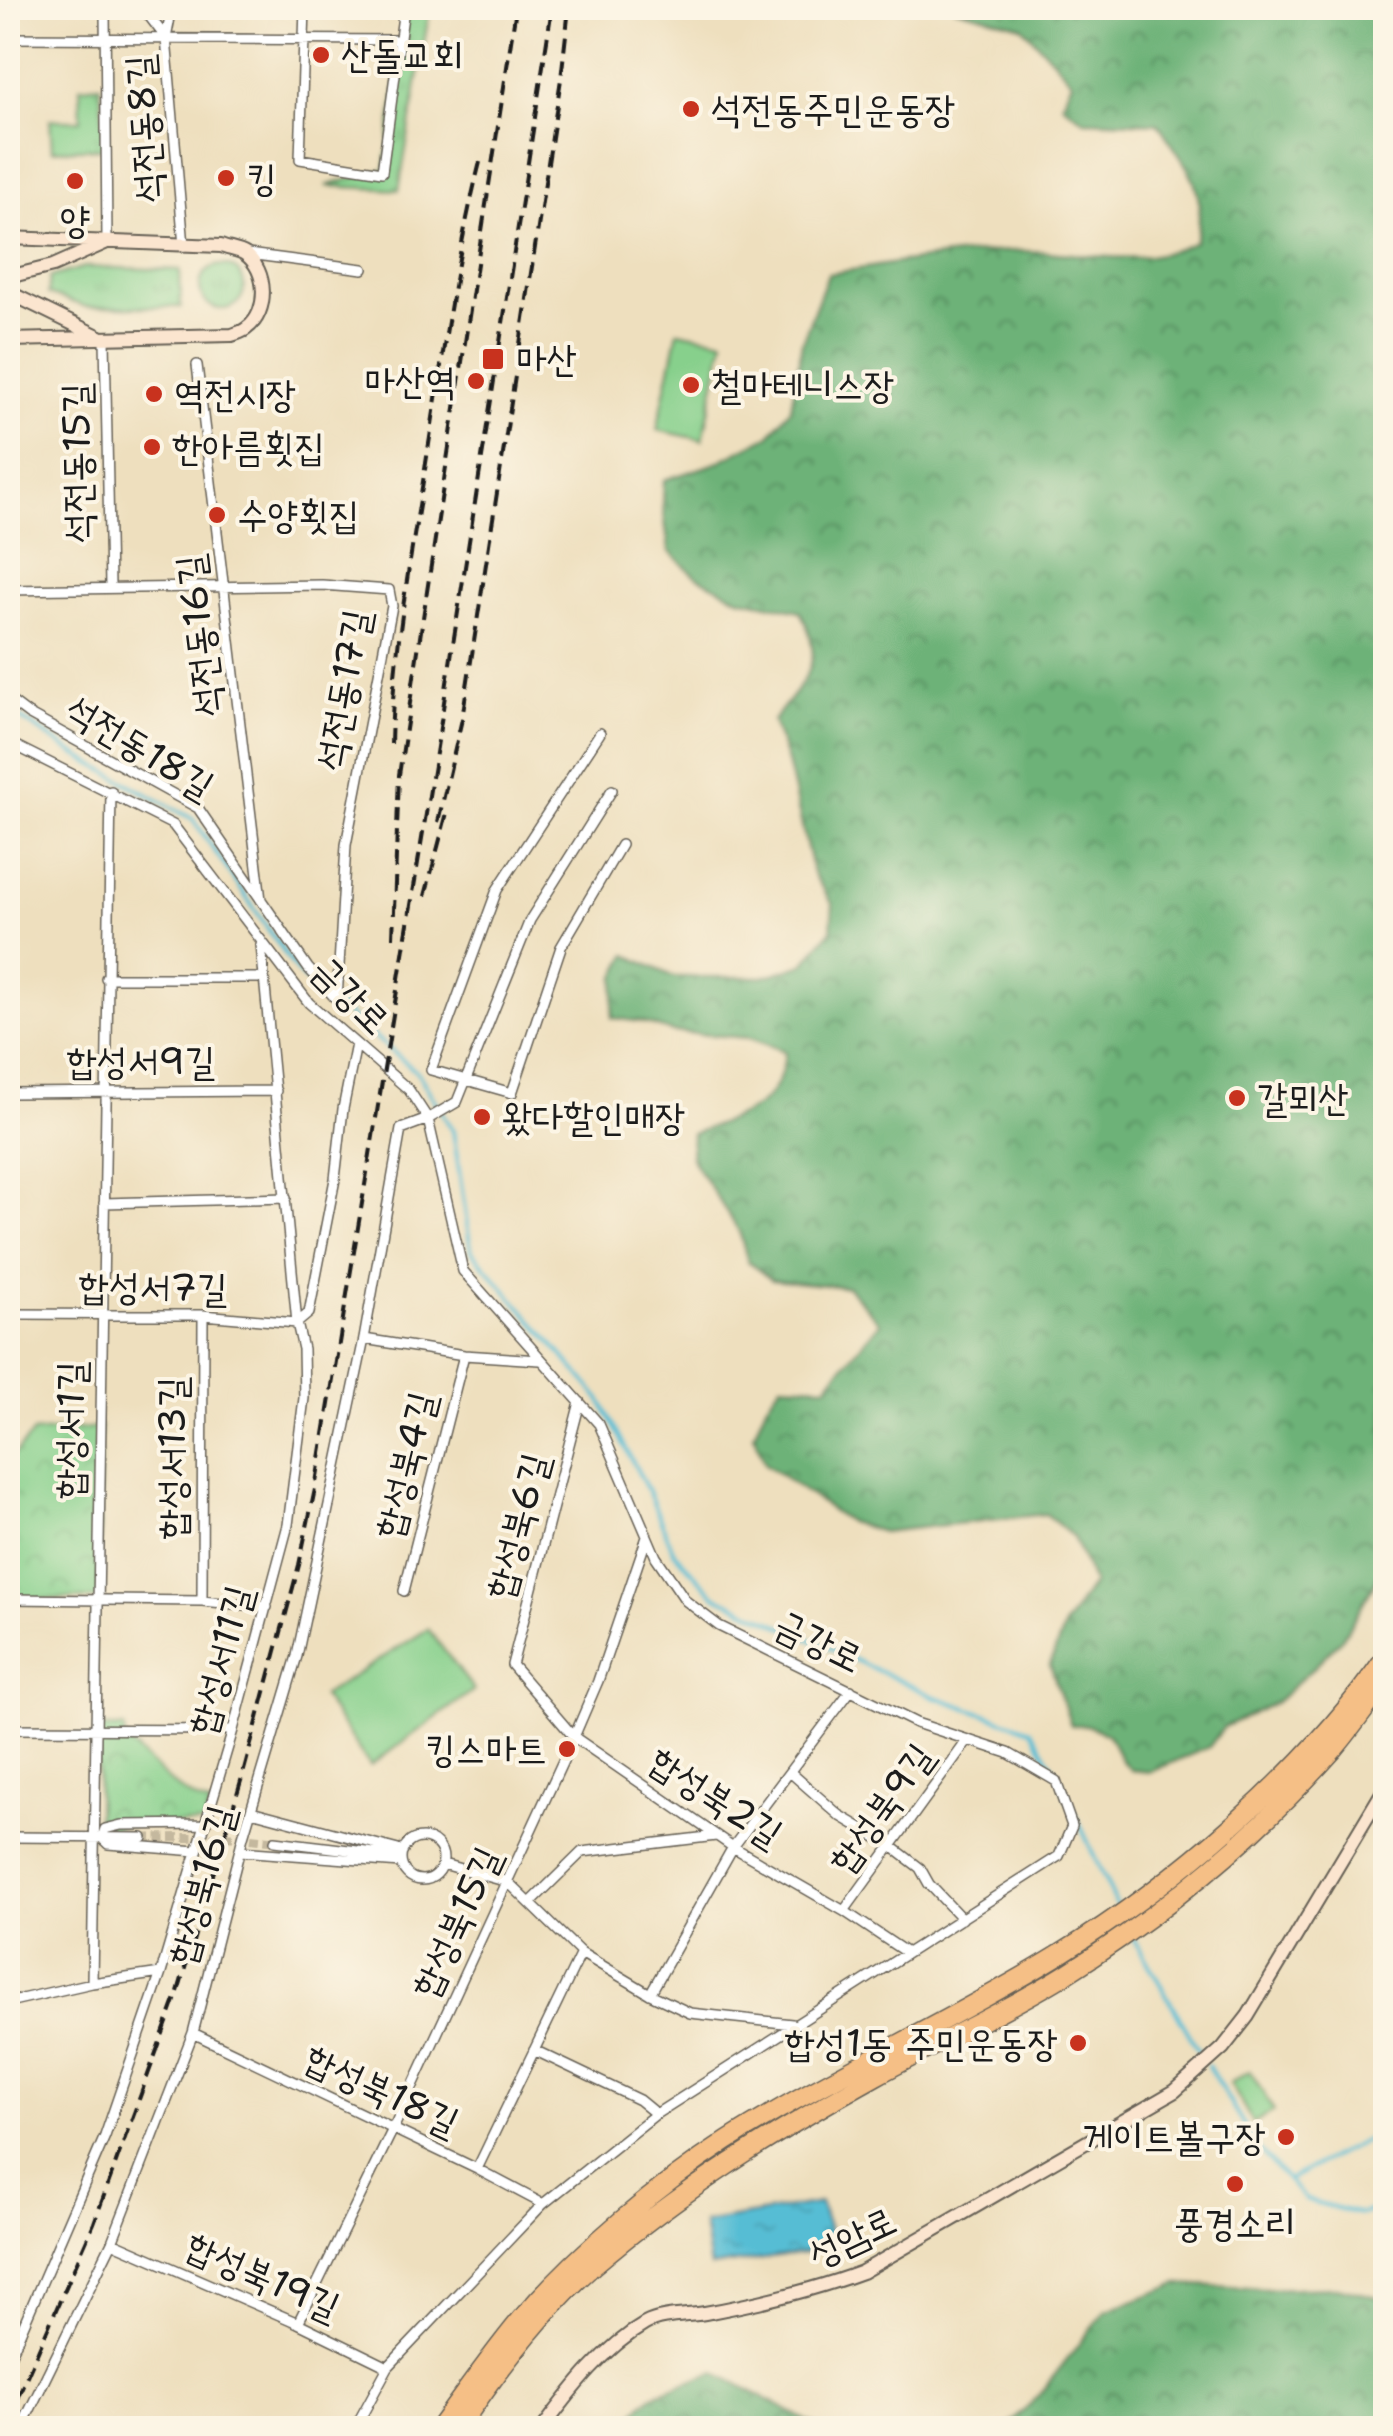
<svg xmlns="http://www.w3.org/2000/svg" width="1393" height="2436" viewBox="0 0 1393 2436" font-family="'Shantell Sans','Poor Story',sans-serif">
  <defs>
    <pattern id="grass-tufts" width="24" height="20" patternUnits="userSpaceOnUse" patternTransform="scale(2.5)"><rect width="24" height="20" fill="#87d08c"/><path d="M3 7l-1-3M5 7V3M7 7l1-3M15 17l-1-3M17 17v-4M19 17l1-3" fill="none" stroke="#74b278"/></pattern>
    <pattern id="forest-crowns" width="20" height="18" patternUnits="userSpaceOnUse" patternTransform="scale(2.5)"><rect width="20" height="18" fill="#6db278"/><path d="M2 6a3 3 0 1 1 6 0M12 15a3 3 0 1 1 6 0" fill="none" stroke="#599062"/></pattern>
    <pattern id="park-crowns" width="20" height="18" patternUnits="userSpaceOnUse" patternTransform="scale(2.5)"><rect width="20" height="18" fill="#87d08c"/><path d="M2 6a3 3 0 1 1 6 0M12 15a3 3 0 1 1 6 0" fill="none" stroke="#74b278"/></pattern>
    <pattern id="water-ripples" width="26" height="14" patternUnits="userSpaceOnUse" patternTransform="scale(2.5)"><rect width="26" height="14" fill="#57bdd4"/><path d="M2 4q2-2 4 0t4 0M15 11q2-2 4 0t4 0" fill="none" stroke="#4ba2b5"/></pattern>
  </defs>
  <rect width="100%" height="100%" fill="#fcf5e5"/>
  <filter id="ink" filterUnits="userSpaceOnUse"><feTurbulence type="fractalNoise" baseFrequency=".01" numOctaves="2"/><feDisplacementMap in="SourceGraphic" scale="20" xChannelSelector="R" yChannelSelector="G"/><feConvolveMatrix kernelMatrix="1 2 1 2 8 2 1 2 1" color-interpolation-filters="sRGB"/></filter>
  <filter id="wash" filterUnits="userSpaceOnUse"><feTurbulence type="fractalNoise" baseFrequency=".0048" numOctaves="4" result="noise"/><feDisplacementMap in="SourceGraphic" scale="40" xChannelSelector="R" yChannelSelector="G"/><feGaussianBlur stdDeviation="2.25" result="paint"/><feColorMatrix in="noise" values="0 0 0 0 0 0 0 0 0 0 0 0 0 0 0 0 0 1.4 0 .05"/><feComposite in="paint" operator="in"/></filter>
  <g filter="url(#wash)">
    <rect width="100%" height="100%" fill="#eedfbe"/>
    <path fill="url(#grass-tufts)" stroke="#527654" stroke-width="2.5" d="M 407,8 L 430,8 L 399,190 L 326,186 L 385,169 Z
      M 100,85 L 105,148 L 52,150 L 50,120 L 81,120 L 80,87 Z
      M200 287a22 22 0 1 1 44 0a22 22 0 1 1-44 0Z
      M 85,267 L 180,270 L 181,307 L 86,307 L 48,294 L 50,277 Z"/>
    <path fill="url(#forest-crowns)" stroke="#44674a" stroke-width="2.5" d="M 954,8 L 1385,8 L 1385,1565 L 1343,1637 L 1315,1666 L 1275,1703 L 1224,1727 L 1209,1747 L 1150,1772 L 1131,1770 L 1121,1760 L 1108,1734 L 1086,1725 L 1071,1725 L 1050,1665 L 1064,1627 L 1093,1583 L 1073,1537 L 1046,1514 L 882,1532 L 849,1522 L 765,1464 L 754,1434 L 766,1405 L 781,1384 L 826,1386 L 880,1323 L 848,1287 L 772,1280 L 748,1262 L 739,1231 L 691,1158 L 692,1134 C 739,1115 781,1110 785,1051 L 749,1038 L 672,1032 L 642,1022 L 612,1018 L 616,976 L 627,955 L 674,977 L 764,977 L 804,964 L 831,930 L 833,905 L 813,873 L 787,762 L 773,721 C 805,678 828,664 800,611 L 739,598 L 694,575 L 669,551 L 663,506 L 664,480 L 714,464 L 770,435 L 791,408 L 802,342 L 828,274 C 889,264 951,253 1013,251 C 1076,249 1136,272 1195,242 C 1209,185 1187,169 1158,123 L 1084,120 L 1062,104 L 1072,81 L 1022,26 Z
      M 1178,2284 L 1266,2289 L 1337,2287 L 1385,2299 L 1385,2428 L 1007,2428 L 1038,2396 L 1105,2311 Z
      M 715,2372 L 821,2428 L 620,2428 L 652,2395 Z"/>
    <path fill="url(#park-crowns)" stroke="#527654" stroke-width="2.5" d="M 100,1427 L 99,1599 L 8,1599 L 8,1462 L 33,1433 Z
      M 98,1728 L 124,1728 L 125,1739 C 145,1757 185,1802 210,1805 L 206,1824 L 121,1825 L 97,1837 Z"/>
    <path fill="#87d08c" stroke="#527654" stroke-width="2.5" d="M 678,331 L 724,340 L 703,440 L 657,430 Z
      M 428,1629 L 474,1690 L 370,1766 L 322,1696 Z
      M 1250,2071 L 1274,2111 L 1253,2123 L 1230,2083 Z"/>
    <path fill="url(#water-ripples)" stroke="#3a6c78" stroke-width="2.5" d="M 820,2203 L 830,2234 L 830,2249 L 710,2267 L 703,2223 Z"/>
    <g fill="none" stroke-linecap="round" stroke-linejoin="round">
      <path stroke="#57bdd4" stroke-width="4" d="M 8,710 L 78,756 L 193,819 L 298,973 L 418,1073 L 453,1131 L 471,1250 L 600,1399 L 648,1491 L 674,1552 L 714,1595 L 933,1696 L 1031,1730 L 1057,1774
        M 1061,1783 L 1117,1906
        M 1133,1937 L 1203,2058
        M 1208,2066 L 1259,2150 L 1306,2200 L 1360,2214 L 1386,2206
        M 1287,2180 L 1386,2130"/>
    </g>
  </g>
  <g filter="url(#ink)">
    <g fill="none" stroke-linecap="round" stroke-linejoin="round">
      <path stroke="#c4b89e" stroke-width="9" stroke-dasharray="9 4.5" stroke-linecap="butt" d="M 143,1838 L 235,1837 L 275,1841"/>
      <g stroke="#666055" stroke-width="12">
        <path id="street" d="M 105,8 L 107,242
          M 143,8 L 166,38
          M 172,8 L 166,38 L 184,246
          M 305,8 L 300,159 L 382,172 L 404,8
          M 8,38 L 400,40
          M 248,254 L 363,269
          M 105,339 L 110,586
          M 197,365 L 261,900
          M 8,590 L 322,585 L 389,590 L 392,606 L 346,845 L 337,1000
          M 8,699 L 28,714 L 198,808 L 308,968 L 337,1000
          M 600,733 L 497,890 L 431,1070 L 512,1093 L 561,947 L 621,845
          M 8,742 L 173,825 L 309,1003 L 409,1090 L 428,1119 L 463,1271 L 599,1424 L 656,1557 L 686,1601 L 719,1626 L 916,1723 L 1008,1753 L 1056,1781 L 1072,1826 L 1059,1856 L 656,2114 L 543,2204 L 388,2367 L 355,2428
          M 106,978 L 263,978
          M 8,1093 L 276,1091
          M 104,1203 L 286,1198
          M 8,1314 L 203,1315 L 297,1323 L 309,1313 L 335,1179 L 343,1109 L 356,1044
          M 364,1339 L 464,1355 L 540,1360
          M 580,1402 L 512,1665 L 574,1737 L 733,1847 L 844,1911 L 907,1953
          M 404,1591 L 464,1355
          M 8,1599 L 202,1601 L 267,1607
          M 202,1601 L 203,1315
          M 8,1729 L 233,1730
          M 790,1772 L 839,1815 L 890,1845 L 920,1868 L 929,1884 L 962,1919
          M 251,1811 L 402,1851
          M 8,1837 L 143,1838
          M401 1859a21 21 0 1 1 42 0a21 21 0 1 1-42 0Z
          M 275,1841 L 399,1856
          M 197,1851 L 108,1844 L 102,1838 L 105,1829 L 121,1825 L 206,1824
          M 240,1851 L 401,1863
          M 443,1864 L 508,1882 L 581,1953 L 650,1994 L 690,2013 L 792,2024
          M 531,1902 L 582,1852 L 716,1836
          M 844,1911 L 967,1741
          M 92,1983 L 111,791
          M 650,1994 L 733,1847 L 851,1690
          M 8,2002 L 92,1983 L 161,1973
          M 193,2033 L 477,2169 L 543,2204
          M 534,2050 L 639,2100 L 656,2114
          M 477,2169 L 581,1953
          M 112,2242 L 298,2323 L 388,2367
          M 298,2323 L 393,2129 L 574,1737 L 598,1681 L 647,1537
          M 8,2361 L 105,2136 L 161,1973 L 233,1730 L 288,1525 L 304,1398 L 303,1349 L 297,1323 L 261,945
          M 21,2428 L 112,2242 L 193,2033 L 243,1837 L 297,1656 L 364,1339 L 401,1129 L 428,1119 L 457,1102 L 530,920 L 612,790"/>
      </g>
      <g stroke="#666055" stroke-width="16">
        <path id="secondary" d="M 8,238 L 221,246 C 228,249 239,250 245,254 C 268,270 269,312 247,328 C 243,332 237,333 232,335 L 8,340
          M 8,277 L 53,266 L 105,243
          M 8,292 L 100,337
          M 543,2428 C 571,2391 603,2348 645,2324 C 661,2315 687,2316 705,2313 C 759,2303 811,2291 862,2272 L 1175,2091 L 1223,2048 L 1248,2016 L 1386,1786"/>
      </g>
      <g stroke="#666055" stroke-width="21">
        <path id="highway" d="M 439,2428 C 467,2390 495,2349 526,2313 C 579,2252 659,2185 727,2141 C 834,2073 950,2022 1057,1956 C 1176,1883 1306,1772 1386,1656
          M 459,2428 C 497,2371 542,2311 594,2265 C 680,2191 777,2131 876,2076 C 938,2042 1003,2013 1063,1976 C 1162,1914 1257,1836 1335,1748 C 1353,1727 1368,1704 1386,1682"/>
      </g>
      <use href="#street" stroke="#fff" stroke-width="9"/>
      <use href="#secondary" stroke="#fbe5cf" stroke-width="12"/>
      <use href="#highway" stroke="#f5bf86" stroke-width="18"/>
      <path stroke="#1c1c1c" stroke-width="4" stroke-dasharray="15 8" stroke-linecap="butt" d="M 391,744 C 393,650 411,556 426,463 C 442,362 455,261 480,162
        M 438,822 L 462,719 L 561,79 L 569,8
        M 425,896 L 448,809
        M 393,938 L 399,775 L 516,8
        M 8,2419 L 94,2223 L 177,1995 L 243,1774 L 299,1565 L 315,1489 L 437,747 L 552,8"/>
    </g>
  </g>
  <g fill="#c8321e" stroke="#fcf5e5" stroke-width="4">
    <circle cx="321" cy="55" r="10"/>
    <circle cx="691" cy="109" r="10"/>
    <circle cx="226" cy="178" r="10"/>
    <circle cx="75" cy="181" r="10"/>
    <rect x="481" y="347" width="24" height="24" rx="5"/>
    <circle cx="476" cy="381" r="10"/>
    <circle cx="691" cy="385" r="10"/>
    <circle cx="154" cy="394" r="10"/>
    <circle cx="152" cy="447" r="10"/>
    <circle cx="217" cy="515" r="10"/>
    <circle cx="1237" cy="1098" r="10"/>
    <circle cx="482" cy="1117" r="10"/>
    <circle cx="567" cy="1749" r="10"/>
    <circle cx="1078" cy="2043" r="10"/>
    <circle cx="1286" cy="2137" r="10"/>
    <circle cx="1235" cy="2184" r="10"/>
  </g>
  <g text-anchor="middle" stroke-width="8" stroke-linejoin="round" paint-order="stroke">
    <g font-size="38" fill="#1c1c1c" stroke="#fcf5e5" text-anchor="start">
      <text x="341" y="68">산돌교회</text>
      <text x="711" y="122">석전동주민운동장</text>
      <text x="246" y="191">킹</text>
      <text x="75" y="233" text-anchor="middle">양</text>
      <text x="516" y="372">마산</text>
      <text x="456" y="394" text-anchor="end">마산역</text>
      <text x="711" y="398">철마테니스장</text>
      <text x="174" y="407">역전시장</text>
      <text x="172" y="460">한아름횟집</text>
      <text x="237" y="528">수양횟집</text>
      <text x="1257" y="1111">갈뫼산</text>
      <text x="502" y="1130">왔다할인매장</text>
      <text x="547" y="1762" text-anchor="end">킹스마트</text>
      <text x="1058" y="2056" text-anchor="end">합성1동 주민운동장</text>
      <text x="1266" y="2150" text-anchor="end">게이트볼구장</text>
      <text x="1235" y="2236" text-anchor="middle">풍경소리</text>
    </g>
    <g font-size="38" fill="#1c1c1c" stroke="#fcf5e5">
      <text transform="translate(144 129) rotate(-94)" y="13">석전동8길</text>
      <text transform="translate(77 463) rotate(-91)" y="13">석전동15길</text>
      <text transform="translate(199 636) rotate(-97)" y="13">석전동16길</text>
      <text transform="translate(343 690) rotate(-80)" y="13">석전동17길</text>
      <text transform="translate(140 747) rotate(31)" y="13">석전동18길</text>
      <text transform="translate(351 995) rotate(45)" y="13">금강로</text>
      <text x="141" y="1074">합성서9길</text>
      <text transform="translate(153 1287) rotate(1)" y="13">합성서7길</text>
      <text transform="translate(70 1430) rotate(-89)" y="13">합성서1길</text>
      <text transform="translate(172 1458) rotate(-90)" y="13">합성서13길</text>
      <text transform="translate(405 1465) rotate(-76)" y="13">합성북4길</text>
      <text transform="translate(517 1526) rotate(-75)" y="13">합성북6길</text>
      <text transform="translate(819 1641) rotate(26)" y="13">금강로</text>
      <text transform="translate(220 1660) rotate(-75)" y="13">합성서11길</text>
      <text transform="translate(716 1797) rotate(33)" y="13">합성북2길</text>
      <text transform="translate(881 1808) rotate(-54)" y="13">합성북9길</text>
      <text transform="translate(201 1885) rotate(-75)" y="13">합성북16길</text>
      <text transform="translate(456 1922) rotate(-65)" y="13">합성북15길</text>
      <text transform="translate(382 2090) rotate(25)" y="13">합성북18길</text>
      <text transform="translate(852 2237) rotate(-25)" y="13">성암로</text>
      <text transform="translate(263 2276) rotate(24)" y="13">합성북19길</text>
    </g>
  </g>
  <rect width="1393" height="2436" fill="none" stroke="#fcf5e5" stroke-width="40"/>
</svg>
